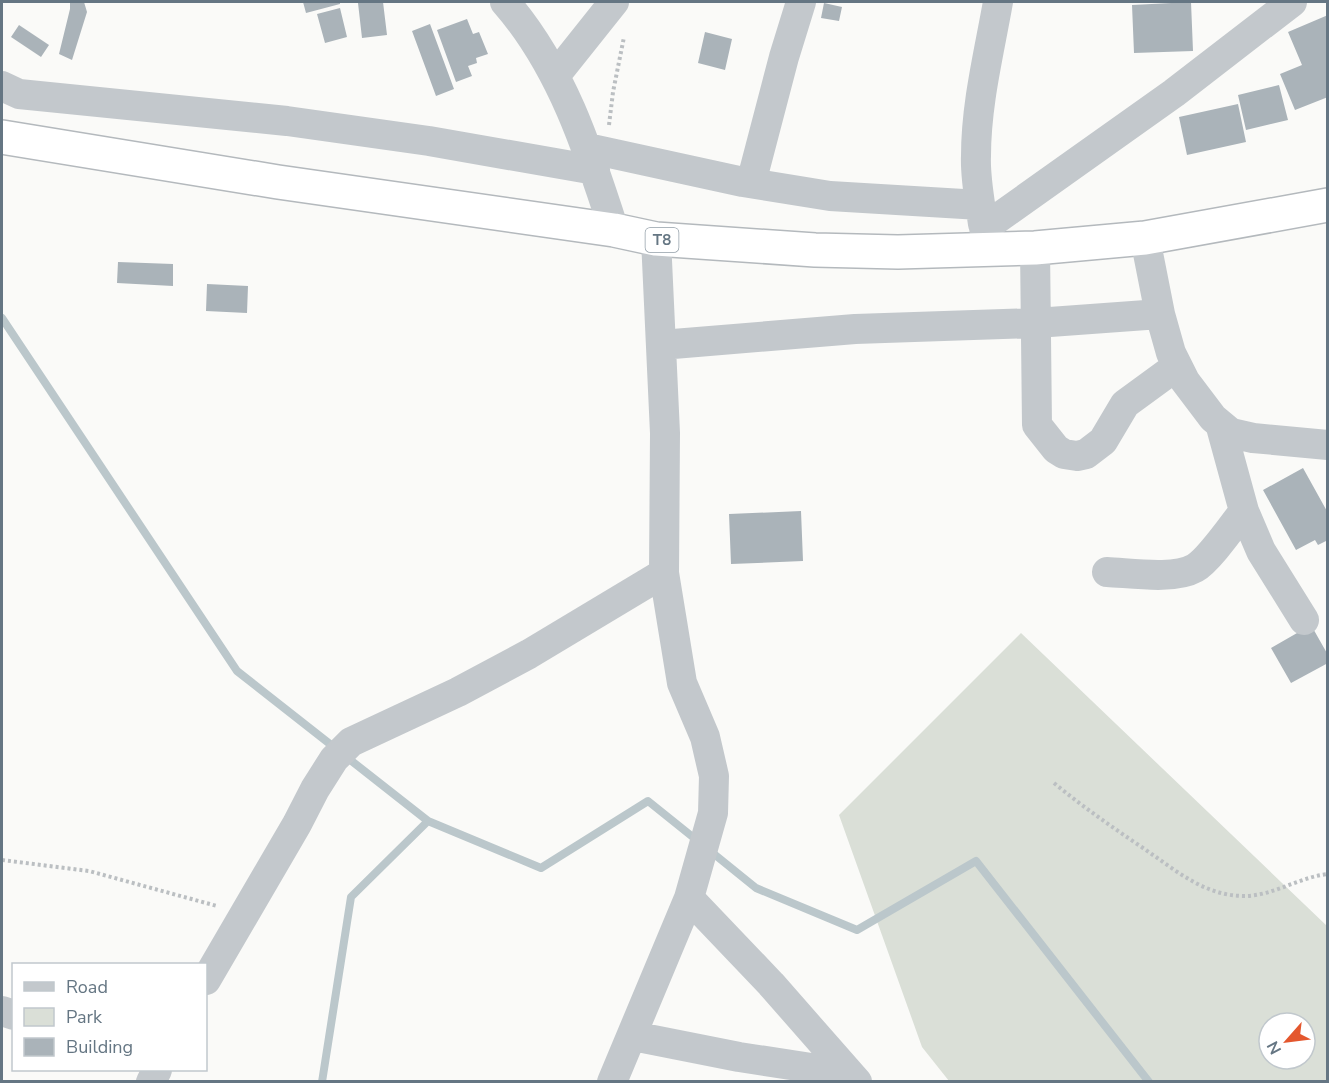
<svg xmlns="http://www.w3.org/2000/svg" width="1329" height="1083" viewBox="0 0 1329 1083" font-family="'Nunito Sans',sans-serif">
  <rect width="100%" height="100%" fill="#fafaf8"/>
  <path fill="#dadfd7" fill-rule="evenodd" d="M 1021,633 L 1327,926 L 1327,1081 L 949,1081 L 922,1047 L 839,815 ZM 1269,1023 L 1305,1023 L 1305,1059 L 1269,1059 Z"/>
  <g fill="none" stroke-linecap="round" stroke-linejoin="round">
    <path stroke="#bbc7cb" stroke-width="8" d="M 2,318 L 237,671 L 428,821
      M 709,850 L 756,888 L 857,930 L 976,861 L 1149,1082
      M 322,1082 L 351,897 L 428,821 L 541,868 L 648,801 L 699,842"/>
  </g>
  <path fill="#aab3b9" d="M 70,2 L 84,2 L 87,12 L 72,60 L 59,54 L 70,9 Z
    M 303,2 L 340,2 L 340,4 L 306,13 Z
    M 369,2 L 383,2 L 387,35 L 362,38 L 358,3 Z
    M 1191,2 L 1193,51 L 1134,53 L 1132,5 Z
    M 824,3 L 842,7 L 839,21 L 821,18 Z
    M 340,8 L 347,37 L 325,43 L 317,14 Z
    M 1328,15 L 1328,97 L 1295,110 L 1280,74 L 1302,65 L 1288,32 Z
    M 467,19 L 473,34 L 479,32 L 488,54 L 476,58 L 477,63 L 468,66 L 472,76 L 456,82 L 437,30 Z
    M 430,24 L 454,89 L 436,96 L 412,31 Z
    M 19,25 L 49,45 L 41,57 L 11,37 Z
    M 705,32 L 732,39 L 725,70 L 698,63 Z
    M 1279,85 L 1288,120 L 1246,130 L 1238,95 Z
    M 1238,104 L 1246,142 L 1187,155 L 1179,117 Z
    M 118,262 L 173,264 L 173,286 L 117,283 Z
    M 207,284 L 248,286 L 247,313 L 206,311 Z
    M 1303,468 L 1328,513 L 1328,540 L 1318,545 L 1315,540 L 1296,550 L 1263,490 Z
    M 801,511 L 803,561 L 731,564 L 729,514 Z
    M 1311,625 L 1328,655 L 1328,663 L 1291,683 L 1271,648 Z"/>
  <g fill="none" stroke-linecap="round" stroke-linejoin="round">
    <g stroke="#b4b9bd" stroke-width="36">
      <path id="highway" d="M 2,137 L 278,182 L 614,230 L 656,239 L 815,250 L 898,252 L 1035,248 L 1145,238 L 1328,205"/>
    </g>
    <path stroke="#bbbfc2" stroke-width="4" stroke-dasharray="3 3" stroke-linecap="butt" d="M 609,125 L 613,92 L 624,37
      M 1054,783 C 1083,807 1112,827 1143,848 C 1174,869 1204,896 1244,896 C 1273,896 1299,877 1328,874
      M 2,860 L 89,871 L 217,906"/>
    <path stroke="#c3c8cc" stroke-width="30" d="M 505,2 C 561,66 588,149 614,230
      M 555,76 L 614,2
      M 2,86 L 19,94 L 287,121 L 429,141 L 595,170
      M 587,148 L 743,182 L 830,196 L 980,205
      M 751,183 L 784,57 L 801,2
      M 983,224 C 980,202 975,178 976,156 C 976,104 989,53 998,2
      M 984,228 L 1174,93 L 1292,2
      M 1145,238 L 1160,314 L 1171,353 L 1185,381 L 1213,418 L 1231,433 L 1253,438 L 1328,445
      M 1035,248 L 1037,425 L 1056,449 L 1064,454 L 1077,456 L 1086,454 L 1103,441 L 1125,404 L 1177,366
      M 661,345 L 855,329 L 1036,323 L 1160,314
      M 1221,427 L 1244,511 L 1261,551 L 1304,620
      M 1107,572 C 1131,573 1174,580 1195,568 C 1209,560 1233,525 1244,511
      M 689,898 L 771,984 L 857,1082
      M 206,980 L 297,824 L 315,789 L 334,759 L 351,742 L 458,692 L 529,654 L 664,573
      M 2,1011 L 14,1015
      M 633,1036 L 739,1057 L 850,1074
      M 151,1082 L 157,1070
      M 612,1082 L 689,898 L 713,813 L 714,776 L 705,737 L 682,683 L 664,573 L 665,433 L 656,239"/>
    <use href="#highway" stroke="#fff" stroke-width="33"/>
  </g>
  <g text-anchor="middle" stroke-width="6" stroke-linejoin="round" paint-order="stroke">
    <rect fill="#fff" stroke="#939fa8" stroke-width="1.5" x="645.5" y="228" width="33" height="24" rx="4.5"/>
    <g font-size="15" font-weight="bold" fill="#657683">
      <text x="662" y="245">T8</text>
    </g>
  </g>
  <rect width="1329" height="1083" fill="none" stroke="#657683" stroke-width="6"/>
  <rect x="12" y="963" width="195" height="108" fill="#ffffff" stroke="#c1c8cd" stroke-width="1.5"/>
  <rect x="24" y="982" width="30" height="9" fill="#c3c8cc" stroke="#c1c8cd" stroke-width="1.5"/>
  <text x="66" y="993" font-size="18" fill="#657683">Road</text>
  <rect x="24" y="1008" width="30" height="18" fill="#dadfd7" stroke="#c1c8cd" stroke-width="1.5"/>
  <text x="66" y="1023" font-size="18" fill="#657683">Park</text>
  <rect x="24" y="1038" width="30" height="18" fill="#aab3b9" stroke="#c1c8cd" stroke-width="1.5"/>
  <text x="66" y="1053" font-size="18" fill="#657683">Building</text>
  <g transform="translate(1287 1041) rotate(242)"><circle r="28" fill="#ffffff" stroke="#c1c8cd" stroke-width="1.5"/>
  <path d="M0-4.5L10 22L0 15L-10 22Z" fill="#e4572e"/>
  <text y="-9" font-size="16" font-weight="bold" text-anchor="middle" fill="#657683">N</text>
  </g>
</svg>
